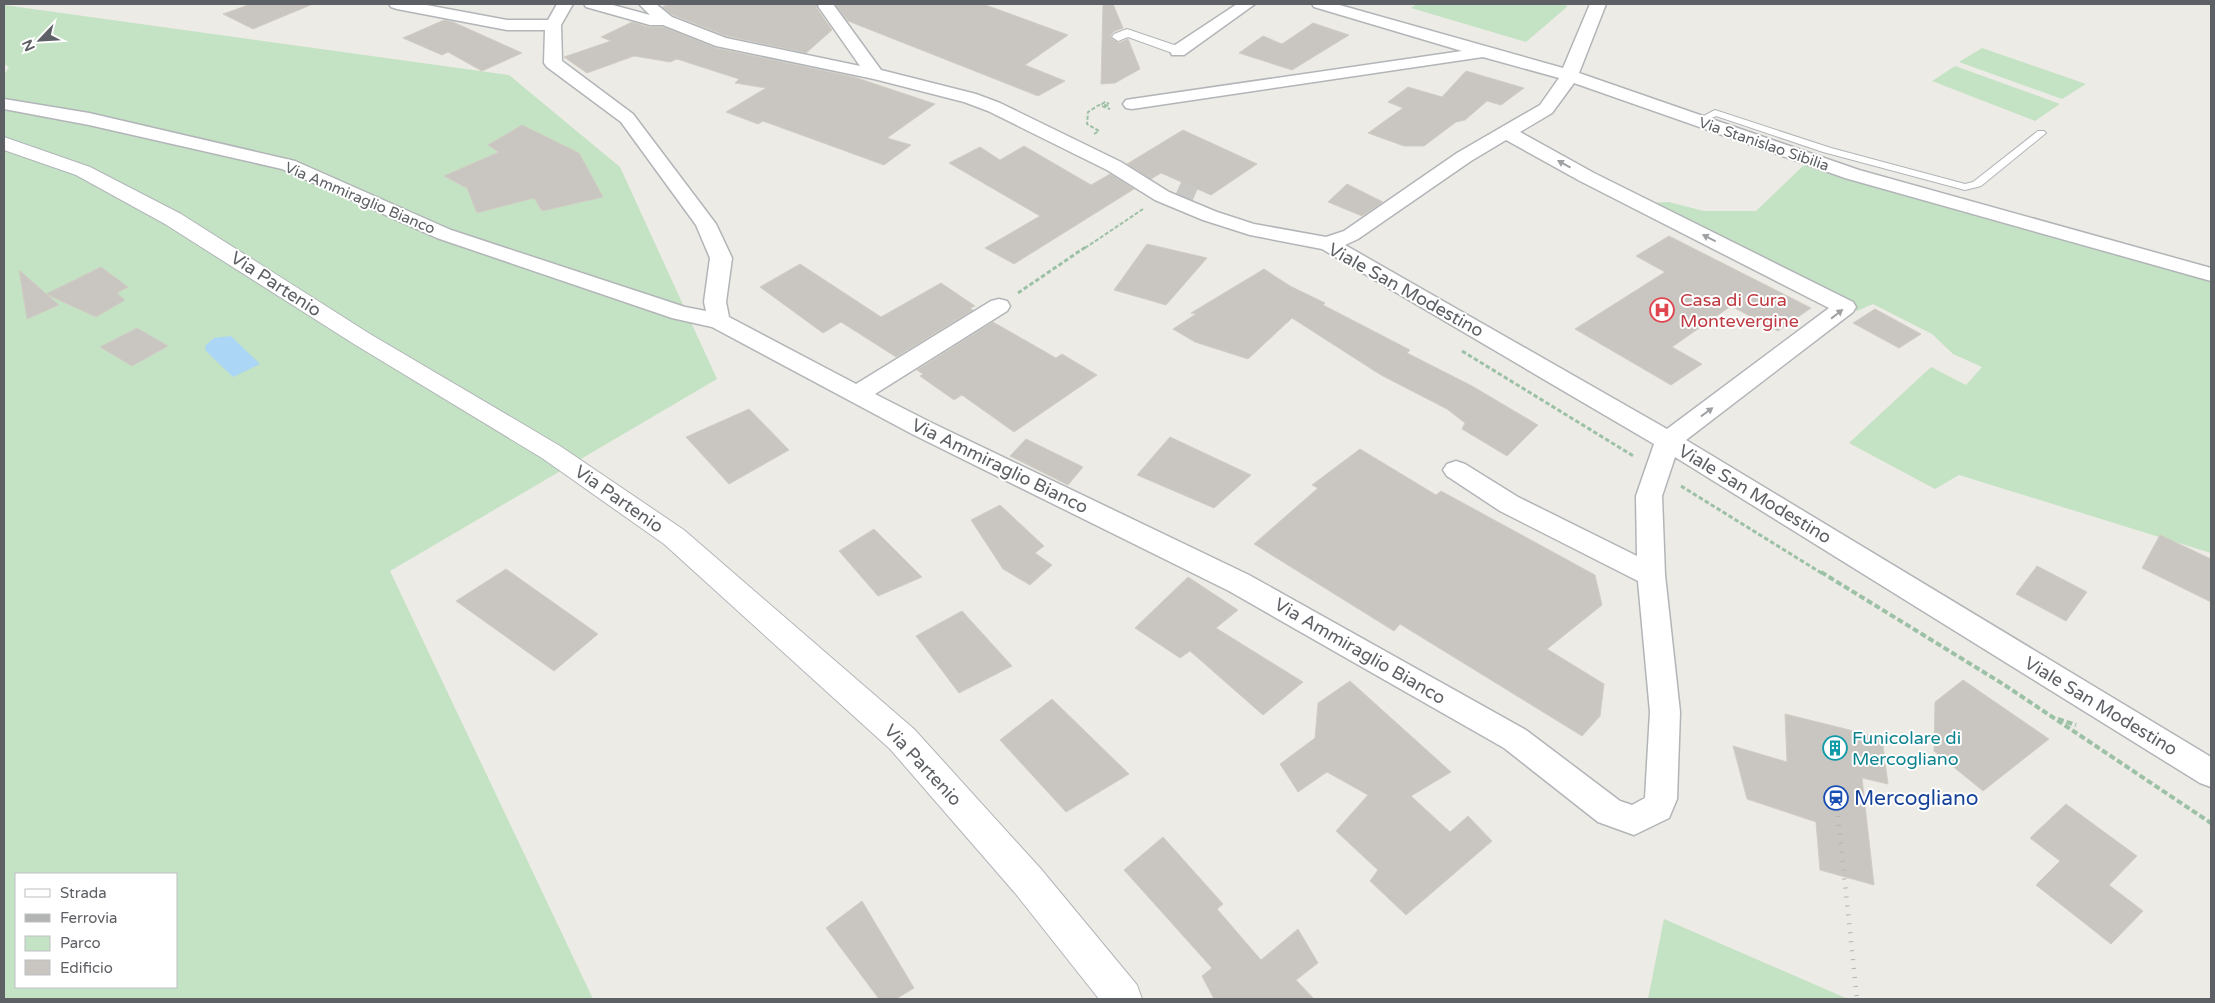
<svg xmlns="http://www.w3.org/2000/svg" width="2215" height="1003" viewBox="0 0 2215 1003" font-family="'Varela Round',sans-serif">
  <rect width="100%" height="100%" fill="#edebe5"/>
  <path fill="#c4e2c4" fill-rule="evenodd" d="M 1417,4 L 1559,4 L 1568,6 L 1526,42 L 1411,8 Z
    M 4,5 L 509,75 L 620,167 L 717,379 L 390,571 L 593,999 L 4,999 L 4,75 L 9,67 L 4,64 ZM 16,874 L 176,874 L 176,987 L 16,987 Z
    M 1982,48 L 2086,84 L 2062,99 L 1959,62 Z
    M 1955,66 L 2060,104 L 2035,121 L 1932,81 Z
    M 1805,164 L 2211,279 L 2211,553 L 1959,475 L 1935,489 L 1849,443 L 1931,367 L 1966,385 L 1982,367 L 1953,354 L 1932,334 L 1873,304 L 1857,311 L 1661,212 L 1647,203 L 1669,202 L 1704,211 L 1756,211 Z
    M 1664,919 L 1848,999 L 1648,999 Z"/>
  <path fill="#acd6f6" d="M 231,336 L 260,364 L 233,377 L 206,351 L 205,346 L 214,338 Z"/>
  <path fill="#c9c6c2" stroke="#d1cdc4" d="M 251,4 L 313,4 L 253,29 L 223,14 Z
    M 669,4 L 818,4 L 816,7 L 832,30 L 806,53 L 727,36 L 673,15 L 662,7 Z
    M 835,4 L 983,4 L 1068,35 L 1025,65 L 1065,81 L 1038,96 L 848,21 Z
    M 1103,4 L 1113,4 L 1123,28 L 1113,32 L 1110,37 L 1119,43 L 1128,39 L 1140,69 L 1115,83 L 1101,84 Z
    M 444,20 L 453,22 L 522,53 L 482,71 L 448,52 L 442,55 L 403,38 Z
    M 632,22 L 649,27 L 663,27 L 716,48 L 854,77 L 935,104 L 887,138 L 911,145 L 884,165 L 763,121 L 758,124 L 726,112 L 766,88 L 735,83 L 739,79 L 677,59 L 670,62 L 634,56 L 587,73 L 564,57 L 611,41 L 601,37 Z
    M 1313,23 L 1349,35 L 1292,70 L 1239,53 L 1263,36 L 1282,44 Z
    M 1466,71 L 1524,88 L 1501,105 L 1487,101 L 1465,120 L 1456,122 L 1424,146 L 1404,146 L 1368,133 L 1403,108 L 1388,102 L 1408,87 L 1442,97 Z
    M 522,125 L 579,153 L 603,197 L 542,211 L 534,198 L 477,213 L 467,188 L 444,176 L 499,152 L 488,145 Z
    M 1183,130 L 1257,164 L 1211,195 L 1161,173 L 1151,179 L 1127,164 Z
    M 1024,146 L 1091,185 L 1110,174 L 1134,189 L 1014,264 L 985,248 L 1040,216 L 949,163 L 980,147 L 1000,160 Z
    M 1347,184 L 1383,202 L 1362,216 L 1328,202 Z
    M 1669,236 L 1811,308 L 1778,331 L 1731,306 L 1672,347 L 1702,364 L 1671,385 L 1575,329 L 1665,272 L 1636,256 Z
    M 1147,244 L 1207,258 L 1166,305 L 1114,290 Z
    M 800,264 L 881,317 L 941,283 L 975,306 L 970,308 L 973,310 L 896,357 L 841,322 L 823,333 L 760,287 Z
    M 101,267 L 128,287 L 117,293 L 125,300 L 96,317 L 46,294 Z
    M 1264,269 L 1290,286 L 1325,303 L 1323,305 L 1410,350 L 1407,353 L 1472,386 L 1538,425 L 1507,456 L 1462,429 L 1465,423 L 1447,409 L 1381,375 L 1292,318 L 1248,359 L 1195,342 L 1173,329 L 1196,314 L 1191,313 Z
    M 19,270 L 59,305 L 27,319 Z
    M 1875,309 L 1921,334 L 1899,348 L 1853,323 Z
    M 993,322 L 1056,358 L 1062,354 L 1097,375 L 1014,432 L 962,395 L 954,400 L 920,376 L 923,374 L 917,370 Z
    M 137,328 L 168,346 L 132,366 L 100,347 Z
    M 749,409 L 789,450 L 729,484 L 686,437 Z
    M 1170,437 L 1251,475 L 1214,508 L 1137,475 Z
    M 1026,439 L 1083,467 L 1068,485 L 1010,456 Z
    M 1360,449 L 1436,495 L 1441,491 L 1595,575 L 1602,605 L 1547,649 L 1604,684 L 1600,716 L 1582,736 L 1400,624 L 1394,631 L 1254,544 L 1318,488 L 1312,485 Z
    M 1000,505 L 1044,546 L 1035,553 L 1052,565 L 1030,585 L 1003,569 L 971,520 Z
    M 874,529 L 922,577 L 878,596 L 839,551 Z
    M 2160,535 L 2211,559 L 2211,602 L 2142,568 Z
    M 2037,566 L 2087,592 L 2066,621 L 2016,594 Z
    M 506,569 L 598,634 L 554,671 L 456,601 Z
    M 1188,577 L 1238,610 L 1216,628 L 1303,682 L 1263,715 L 1190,651 L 1180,658 L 1135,628 Z
    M 962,611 L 1012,666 L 959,693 L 916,636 Z
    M 1963,680 L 2049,739 L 1983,791 L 1934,751 L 1935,702 Z
    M 1350,681 L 1451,772 L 1411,796 L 1450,832 L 1468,816 L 1492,841 L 1406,915 L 1370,881 L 1378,870 L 1336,831 L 1368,795 L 1327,772 L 1298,792 L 1280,764 L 1315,738 L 1318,703 Z
    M 1052,699 L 1129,774 L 1066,812 L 1000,740 Z
    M 1785,714 L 1882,738 L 1888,784 L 1862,778 L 1874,885 L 1820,870 L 1816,822 L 1747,799 L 1733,746 L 1787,762 Z
    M 2066,804 L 2137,856 L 2109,885 L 2143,911 L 2111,944 L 2036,885 L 2060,861 L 2030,838 Z
    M 1163,837 L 1223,904 L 1217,909 L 1261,960 L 1298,929 L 1318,963 L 1296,980 L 1314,999 L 1214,999 L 1202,976 L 1212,968 L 1124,870 Z
    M 862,901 L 914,988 L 896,999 L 879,999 L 826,928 Z"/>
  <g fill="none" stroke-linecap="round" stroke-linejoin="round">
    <path stroke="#c9c8c5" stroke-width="18" stroke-dasharray="18 9" stroke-linecap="butt" d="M 1178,189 L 1196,197"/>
    <g stroke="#b2b5b8" stroke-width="2">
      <path id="service" d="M 1715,110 L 1831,148 L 1965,184 L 1973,182 L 2038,131 L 2044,131 L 2046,133 L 1981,186 L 1965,190 L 1823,152 L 1716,116 L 1699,124 L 1694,121 Z"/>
    </g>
    <g stroke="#b2b5b8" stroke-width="2">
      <path id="pedestrian" d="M 1127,29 L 1183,48 L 1184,51 L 1178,55 L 1128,37 L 1118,41 L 1112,37 L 1114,34 Z"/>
    </g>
    <g stroke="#b2b5b8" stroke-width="3">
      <path id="minor" d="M 389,4 L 421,4 L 507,20 L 548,20 L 557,4 L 573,4 L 561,25 L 562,61 L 633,114 L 716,224 L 732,258 L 726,302 L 729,317 L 856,384 L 991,301 L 999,299 L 1007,301 L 1010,306 L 1007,311 L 875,394 L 930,422 L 1249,575 L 1526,730 L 1620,801 L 1632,805 L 1645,798 L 1650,712 L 1638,581 L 1500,511 L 1447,476 L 1443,470 L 1447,464 L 1456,461 L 1465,464 L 1518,497 L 1637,556 L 1636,496 L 1654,444 L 1322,249 L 1250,235 L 1203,220 L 1155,200 L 1107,170 L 988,111 L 964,102 L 874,79 L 716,46 L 663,25 L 650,25 L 586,7 L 584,4 L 609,4 L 650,15 L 639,4 L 656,4 L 672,17 L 726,38 L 860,66 L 818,6 L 820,4 L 833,4 L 881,70 L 976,94 L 1000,103 L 1121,162 L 1169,192 L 1217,212 L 1254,224 L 1326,237 L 1344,231 L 1457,153 L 1540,105 L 1559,78 L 1483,57 L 1132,109 L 1126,108 L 1123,104 L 1126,100 L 1132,99 L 1462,51 L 1314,7 L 1312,4 L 1336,4 L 1563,68 L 1590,4 L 1606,4 L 1579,73 L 1859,170 L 2211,268 L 2211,281 L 1845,178 L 1574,83 L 1552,113 L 1520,132 L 1594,173 L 1853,302 L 1856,307 L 1853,312 L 1686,440 L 2211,757 L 2211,787 L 2200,783 L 1675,457 L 1662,496 L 1665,575 L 1680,712 L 1677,799 L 1669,818 L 1634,835 L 1598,822 L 1504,748 L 1229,591 L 912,434 L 712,327 L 672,318 L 437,238 L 282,169 L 89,125 L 4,109 L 4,99 L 89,113 L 295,161 L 451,230 L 685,307 L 706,311 L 704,302 L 710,258 L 696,225 L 621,122 L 547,67 L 544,63 L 545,30 L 507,30 L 397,9 L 391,7 ZM 1506,140 L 1580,181 L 1829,308 L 1667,429 L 1345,245 L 1358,239 L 1471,161 Z
        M 1237,4 L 1255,4 L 1184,55 L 1172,55 L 1170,51 L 1172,47 Z"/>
    </g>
    <g stroke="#b1b4b8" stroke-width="2">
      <path id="secondary" d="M 4,137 L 90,167 L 181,214 L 370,334 L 560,446 L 684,530 L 914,729 L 1041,869 L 1137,985 L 1142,999 L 1099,999 L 1015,893 L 890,749 L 664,544 L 542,458 L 354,344 L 165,224 L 76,175 L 4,150 Z"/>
    </g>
    <path stroke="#9cc1a6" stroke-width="2" stroke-dasharray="4 2" stroke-linecap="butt" d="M 1108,106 L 1102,104 L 1105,102 L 1109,104
      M 1094,134 L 1099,131 L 1087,124 L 1088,112 L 1099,105 L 1110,109
      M 1085,248 L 1143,209"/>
    <path stroke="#9cc1a6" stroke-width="3" stroke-dasharray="4.5 2.5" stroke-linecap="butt" d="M 1018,293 L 1087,246
      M 1462,351 L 1635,457
      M 1681,486 L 1823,574"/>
    <path stroke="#9cc1a6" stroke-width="4" stroke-dasharray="6 3" stroke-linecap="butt" d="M 1821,572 L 2003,684 L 2211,823
      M 2058,719 L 2076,725"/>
    <use href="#service" fill="#fff" fill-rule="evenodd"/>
    <use href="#pedestrian" fill="#fff" fill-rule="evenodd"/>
    <use href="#minor" fill="#fff" fill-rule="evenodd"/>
    <use href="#secondary" fill="#fff" fill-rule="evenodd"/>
    <path stroke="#b3b4b4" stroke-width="4.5" stroke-dasharray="1 8" stroke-linecap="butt" d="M 1836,798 L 1857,999"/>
  </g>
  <defs><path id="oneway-solid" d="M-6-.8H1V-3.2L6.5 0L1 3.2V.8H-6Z" transform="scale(1.25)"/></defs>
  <g fill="#9ea0a2">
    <use href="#oneway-solid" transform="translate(1564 164) rotate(-151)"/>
    <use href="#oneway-solid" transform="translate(1709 238) rotate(-153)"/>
    <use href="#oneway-solid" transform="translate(1837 314) rotate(-38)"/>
    <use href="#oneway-solid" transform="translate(1707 412) rotate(-36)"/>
  </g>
  <defs>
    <g id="hospital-ring" transform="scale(1.25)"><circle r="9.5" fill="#fff" stroke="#e0444e" stroke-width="1.5"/><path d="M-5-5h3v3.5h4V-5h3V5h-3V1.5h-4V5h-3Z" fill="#e0444e"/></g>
    <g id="building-ring" transform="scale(1.25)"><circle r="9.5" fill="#fff" stroke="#0f9aa8" stroke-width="1.5"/><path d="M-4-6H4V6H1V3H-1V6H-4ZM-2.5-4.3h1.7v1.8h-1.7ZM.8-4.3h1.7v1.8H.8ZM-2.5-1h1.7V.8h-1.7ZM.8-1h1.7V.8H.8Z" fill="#0f9aa8"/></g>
    <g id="station-ring" transform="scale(1.25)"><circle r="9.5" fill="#fff" stroke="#1a4fb4" stroke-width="1.5"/><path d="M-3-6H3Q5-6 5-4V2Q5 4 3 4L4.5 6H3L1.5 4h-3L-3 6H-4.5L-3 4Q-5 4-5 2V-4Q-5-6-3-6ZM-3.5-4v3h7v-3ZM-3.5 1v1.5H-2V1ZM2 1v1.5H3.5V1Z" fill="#1a4fb4"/></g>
  </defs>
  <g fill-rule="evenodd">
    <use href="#hospital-ring" x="1662" y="310"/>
    <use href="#building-ring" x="1835" y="748"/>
    <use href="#station-ring" x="1836" y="798"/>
  </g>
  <g text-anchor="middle" stroke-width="4" stroke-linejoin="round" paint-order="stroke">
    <g font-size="15" fill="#5d6064" stroke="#fff">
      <text transform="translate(1764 144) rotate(19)" y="5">Via Stanislao Sibilia</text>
      <text transform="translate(360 198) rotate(23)" y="5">Via Ammiraglio Bianco</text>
    </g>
    <g font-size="18" fill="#5d6064" stroke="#fff">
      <text transform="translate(276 284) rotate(33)" y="6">Via Partenio</text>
      <text transform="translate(1406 290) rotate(29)" y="6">Viale San Modestino</text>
      <text transform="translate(1000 466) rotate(26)" y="6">Via Ammiraglio Bianco</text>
      <text transform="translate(1755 494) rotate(31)" y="6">Viale San Modestino</text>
      <text transform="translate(619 499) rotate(35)" y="6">Via Partenio</text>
      <text transform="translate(1360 651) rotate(30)" y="6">Via Ammiraglio Bianco</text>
      <text transform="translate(2101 706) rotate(31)" y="6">Viale San Modestino</text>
      <text transform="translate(923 765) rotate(47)" y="6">Via Partenio</text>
    </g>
    <g font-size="18" fill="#be3a42" stroke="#fff" text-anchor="start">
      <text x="1680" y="306">Casa di Cura<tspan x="1680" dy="21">Montevergine</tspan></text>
    </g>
    <g font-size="18" fill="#0d838f" stroke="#fff" text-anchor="start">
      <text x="1852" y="744">Funicolare di<tspan x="1852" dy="21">Mercogliano</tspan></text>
    </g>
    <g font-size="21" fill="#164399" stroke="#fff" text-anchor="start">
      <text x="1854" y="805">Mercogliano</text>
    </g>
  </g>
  <rect width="2215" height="1003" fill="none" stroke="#5d6064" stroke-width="10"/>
  <rect x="15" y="873" width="162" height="115" fill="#ffffff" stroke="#bebfc1"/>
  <rect x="25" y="889" width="25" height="8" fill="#ffffff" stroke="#bebfc1"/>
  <text x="60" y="898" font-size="15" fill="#5d6064">Strada</text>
  <rect x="25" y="914" width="25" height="8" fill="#b3b4b4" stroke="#bebfc1"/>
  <text x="60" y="923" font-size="15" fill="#5d6064">Ferrovia</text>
  <rect x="25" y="936" width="25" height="15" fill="#c4e2c4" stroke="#bebfc1"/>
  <text x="60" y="948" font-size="15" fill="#5d6064">Parco</text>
  <rect x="25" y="960" width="25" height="15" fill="#c9c6c2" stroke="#bebfc1"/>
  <text x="60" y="973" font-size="15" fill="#5d6064">Edificio</text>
  <g transform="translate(40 40) rotate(245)" stroke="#ffffff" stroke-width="4" paint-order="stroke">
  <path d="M0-4L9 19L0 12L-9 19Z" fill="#5d6064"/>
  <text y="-8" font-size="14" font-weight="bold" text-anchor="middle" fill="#5d6064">N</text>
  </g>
</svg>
